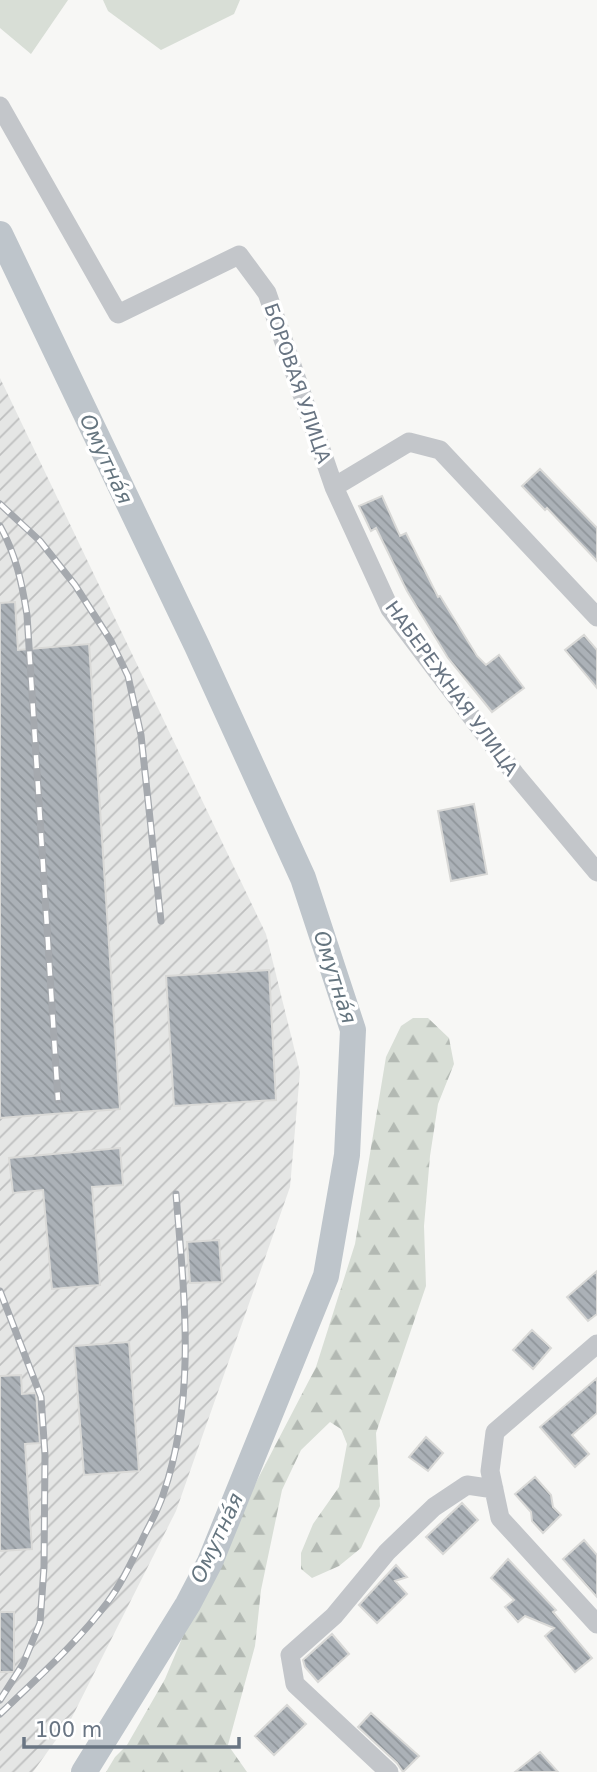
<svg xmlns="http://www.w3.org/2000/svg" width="597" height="1772" viewBox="0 0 597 1772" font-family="'DejaVu Sans',sans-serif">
  <defs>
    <pattern id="industrial-furrows" width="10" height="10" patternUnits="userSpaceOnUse" patternTransform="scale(1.75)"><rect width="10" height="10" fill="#e5e6e5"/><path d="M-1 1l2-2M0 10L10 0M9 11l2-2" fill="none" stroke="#bebfbf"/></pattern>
    <pattern id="forest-firs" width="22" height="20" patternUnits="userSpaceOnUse" patternTransform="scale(1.75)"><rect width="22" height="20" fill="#d8ded6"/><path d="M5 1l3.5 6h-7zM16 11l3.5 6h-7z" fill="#b3b9b3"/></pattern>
    <pattern id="building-back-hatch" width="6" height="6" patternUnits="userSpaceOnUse" patternTransform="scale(1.75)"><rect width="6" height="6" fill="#abb1b7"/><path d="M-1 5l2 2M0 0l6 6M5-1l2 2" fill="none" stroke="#8f959a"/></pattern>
  </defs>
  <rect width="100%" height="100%" fill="#f7f7f5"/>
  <path fill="url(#industrial-furrows)" d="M 0,378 L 266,934 L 300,1072 L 290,1187 L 176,1511 L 71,1719 L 33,1772 L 0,1772 Z"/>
  <path fill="#d8ded6" d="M 0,0 L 68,0 L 31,54 L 0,28 Z
    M 103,0 L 240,0 L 234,14 L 161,50 L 108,11 Z"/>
  <path fill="url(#forest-firs)" d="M 413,1018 L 428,1018 L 449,1038 L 454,1064 L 438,1104 L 430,1156 L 424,1226 L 426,1286 L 376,1433 L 380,1506 L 361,1548 L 339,1566 L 312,1578 L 301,1569 L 301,1553 L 313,1524 L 339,1487 L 347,1444 L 341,1429 L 330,1422 L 301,1450 L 282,1490 L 261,1590 L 255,1646 L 228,1745 L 247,1772 L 106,1772 L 115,1757 L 127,1745 L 165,1679 L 210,1571 L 316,1367 L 355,1244 L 386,1057 L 401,1026 Z"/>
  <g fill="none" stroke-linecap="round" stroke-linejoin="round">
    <path stroke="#bec5cb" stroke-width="26" d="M 0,234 L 197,646 L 303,878 L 353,1030 L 347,1155 L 326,1276 L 210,1562 L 188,1604 L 84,1772"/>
  </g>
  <path fill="url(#building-back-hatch)" stroke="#d9d9d7" stroke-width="2" d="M 540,469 L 597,528 L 597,561 L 547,508 L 545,510 L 522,486 Z
    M 382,496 L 400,536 L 406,533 L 438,597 L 440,596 L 477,656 L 486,665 L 499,655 L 524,688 L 492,712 L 448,658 L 407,591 L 376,528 L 371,531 L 359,506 Z
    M 15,602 L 18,650 L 89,644 L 120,1109 L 0,1118 L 0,603 Z
    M 584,635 L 597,650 L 597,688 L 565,650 Z
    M 474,804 L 487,874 L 451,881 L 438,811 Z
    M 269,970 L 276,1100 L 174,1106 L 166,976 Z
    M 120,1148 L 123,1185 L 92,1187 L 100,1285 L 52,1289 L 43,1190 L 13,1193 L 9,1158 Z
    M 219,1240 L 222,1282 L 190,1283 L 187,1242 Z
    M 597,1271 L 597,1314 L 588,1321 L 567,1297 Z
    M 532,1330 L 551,1348 L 533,1369 L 513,1350 Z
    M 129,1342 L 139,1471 L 84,1475 L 74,1346 Z
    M 21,1375 L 22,1394 L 36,1393 L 40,1443 L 25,1444 L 32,1549 L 0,1551 L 0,1376 Z
    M 597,1378 L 597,1413 L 572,1435 L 589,1454 L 575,1467 L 540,1427 Z
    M 426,1437 L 443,1453 L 428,1471 L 409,1457 Z
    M 535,1477 L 551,1495 L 553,1507 L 561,1515 L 543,1533 L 532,1521 L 531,1512 L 515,1494 Z
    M 462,1503 L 478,1520 L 443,1554 L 426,1537 Z
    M 584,1540 L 597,1555 L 597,1597 L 563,1559 Z
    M 508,1559 L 556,1610 L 553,1612 L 592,1658 L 575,1672 L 545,1636 L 554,1628 L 525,1616 L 518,1622 L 505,1607 L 514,1600 L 491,1578 Z
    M 396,1565 L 407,1577 L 395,1581 L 407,1594 L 377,1623 L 359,1605 Z
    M 0,1612 L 14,1612 L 14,1672 L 0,1672 Z
    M 332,1634 L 349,1654 L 318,1682 L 305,1667 L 303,1660 Z
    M 287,1705 L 306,1724 L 274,1755 L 255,1736 Z
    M 371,1713 L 419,1756 L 403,1772 L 397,1763 L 358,1727 Z
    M 540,1752 L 558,1772 L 515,1772 Z"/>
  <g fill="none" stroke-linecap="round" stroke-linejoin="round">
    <path stroke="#c3c6ca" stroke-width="19" d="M 0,106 L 118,314 L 239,255 L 267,293 L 334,487 L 390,609 L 515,774 L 597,872
      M 334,487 L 409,442 L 440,450 L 597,617
      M 597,1344 L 495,1432 L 490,1471 L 500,1518 L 597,1624
      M 389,1772 L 295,1684 L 290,1655 L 334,1616 L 387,1552 L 434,1507 L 467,1485 L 494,1489"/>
    <g stroke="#a5a9ae" stroke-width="7">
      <path id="rail" d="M 0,504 L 40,541 L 75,585 L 111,641 L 128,676 L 141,735 L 161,921
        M 0,526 C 16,555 22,583 27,615 L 58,1100
        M 0,1291 L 41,1397 L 45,1455 L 44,1567 L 40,1623 L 23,1664 L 0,1700
        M 0,1714 C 37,1678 76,1644 107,1603 C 122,1583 133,1560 143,1538 C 150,1524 158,1510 163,1495 C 197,1397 184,1294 176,1194"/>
    </g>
    <use href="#rail" stroke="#fff" stroke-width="4.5" stroke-dasharray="13" stroke-linecap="butt"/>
  </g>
  <g text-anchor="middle" stroke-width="7" stroke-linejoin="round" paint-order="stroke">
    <g font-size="19" fill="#697583" stroke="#fff">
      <text transform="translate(298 383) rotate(71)" y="7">БОРОВАЯ УЛИЦА</text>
      <text transform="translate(452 688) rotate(54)" y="7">НАБЕРЕЖНАЯ УЛИЦА</text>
    </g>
    <g font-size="21" font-style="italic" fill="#65757f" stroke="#fff">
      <text transform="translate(106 459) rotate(65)" y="7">Омутна́я</text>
      <text transform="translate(335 977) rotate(72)" y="7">Омутна́я</text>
      <text transform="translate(217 1538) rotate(-65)" y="7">Омутна́я</text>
    </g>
  </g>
  <path d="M24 1737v10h215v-10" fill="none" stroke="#697583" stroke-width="3.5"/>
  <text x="35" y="1737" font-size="21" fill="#697583" stroke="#ffffff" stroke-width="5" paint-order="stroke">100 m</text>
</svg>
